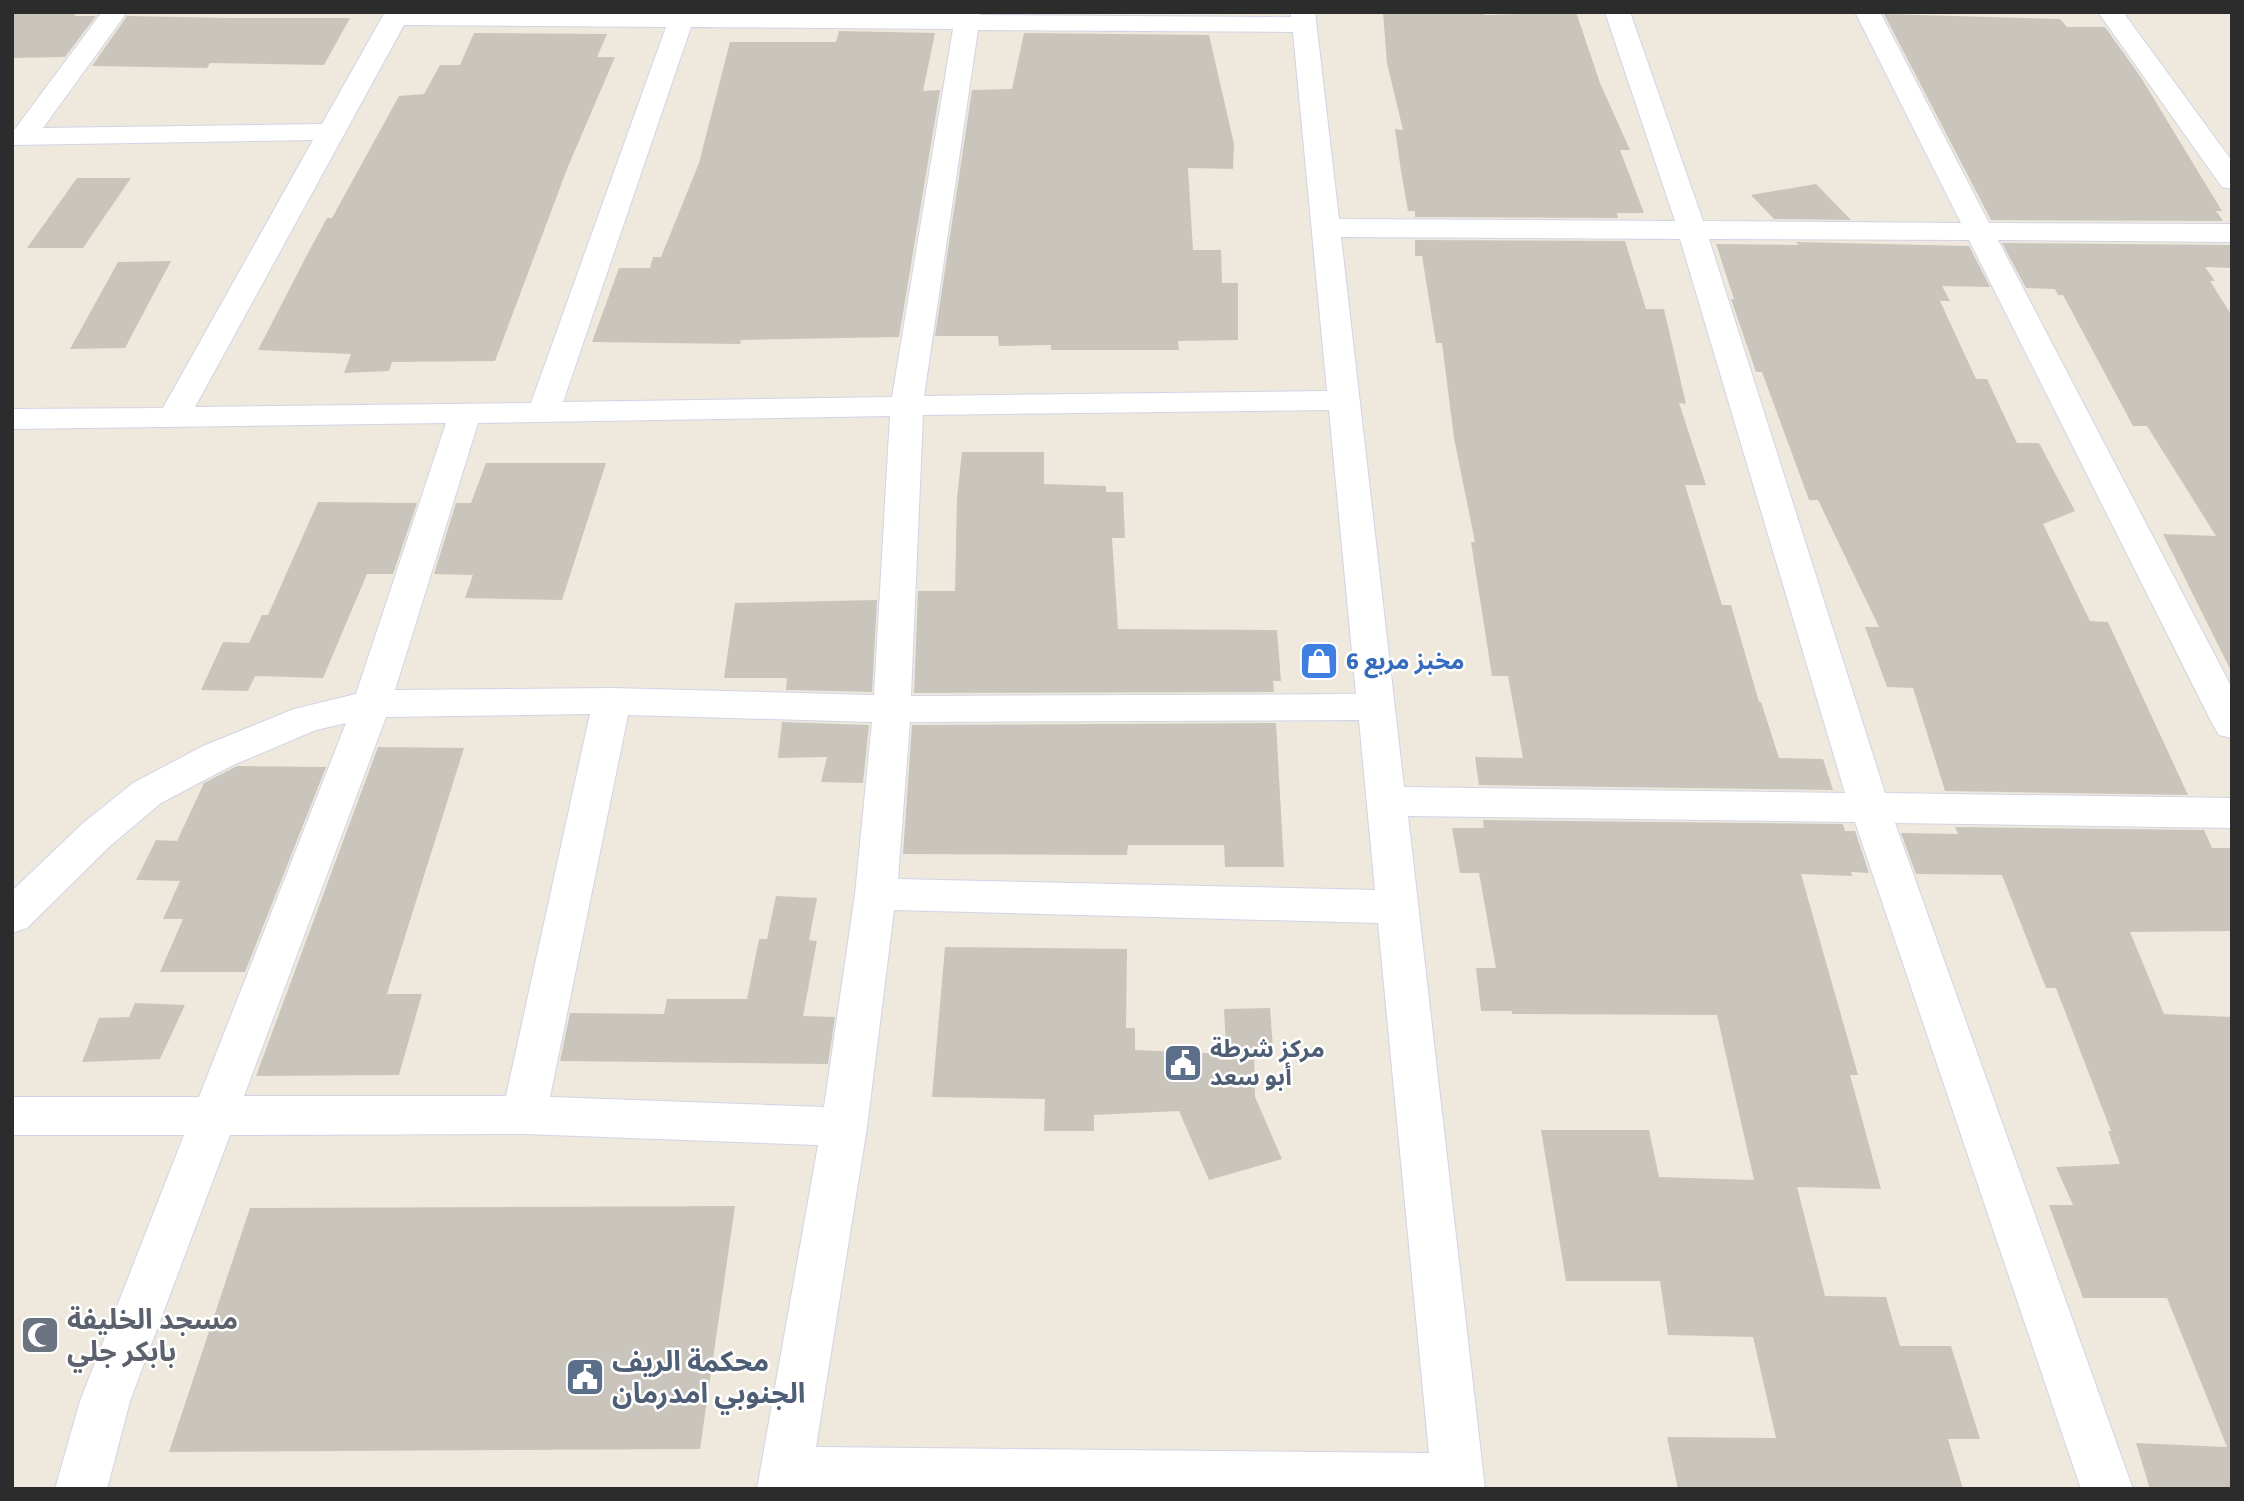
<svg xmlns="http://www.w3.org/2000/svg" width="2244" height="1501" viewBox="0 0 2244 1501" font-family="Signika,'Noto Sans Arabic',sans-serif">
  <rect width="100%" height="100%" fill="#efe8dc"/>
  <path fill="#cac5bc" d="M 12,12 L 77,12 L 74,16 L 96,16 L 65,57 L 12,58 Z
    M 1383,12 L 1475,12 L 1486,15 L 1576,12 L 1600,83 L 1630,150 L 1620,150 L 1644,213 L 1617,213 L 1618,218 L 1415,217 L 1415,211 L 1408,211 L 1401,171 L 1395,129 L 1403,130 L 1387,63 Z
    M 1884,14 L 2060,19 L 2067,27 L 2105,27 L 2140,76 L 2222,211 L 2216,211 L 2223,221 L 1991,220 Z
    M 127,16 L 230,18 L 350,18 L 324,65 L 210,63 L 207,68 L 92,66 Z
    M 839,31 L 935,33 L 923,91 L 940,90 L 899,337 L 741,340 L 740,344 L 592,342 L 619,268 L 650,268 L 653,257 L 661,257 L 699,163 L 730,42 L 836,42 Z
    M 474,33 L 607,34 L 597,57 L 615,57 L 567,169 L 495,361 L 392,362 L 389,371 L 344,373 L 351,354 L 258,350 L 308,253 L 327,218 L 332,218 L 399,96 L 424,94 L 440,65 L 460,65 Z
    M 1024,33 L 1209,35 L 1234,144 L 1233,169 L 1188,168 L 1193,250 L 1221,250 L 1222,283 L 1238,283 L 1238,340 L 1178,341 L 1179,350 L 1051,350 L 1051,345 L 999,346 L 998,336 L 935,336 L 972,90 L 1012,89 Z
    M 77,178 L 131,178 L 83,248 L 27,248 Z
    M 1816,184 L 1851,220 L 1774,219 L 1751,195 Z
    M 1415,240 L 1625,241 L 1646,309 L 1664,309 L 1686,404 L 1679,403 L 1706,485 L 1685,485 L 1722,605 L 1731,605 L 1759,702 L 1761,702 L 1779,758 L 1823,759 L 1833,790 L 1479,785 L 1475,757 L 1523,758 L 1508,676 L 1492,676 L 1471,542 L 1475,542 L 1454,438 L 1442,343 L 1436,343 L 1422,256 L 1415,256 Z
    M 1796,242 L 1969,246 L 1990,287 L 1942,286 L 1950,301 L 1940,301 L 1976,379 L 1987,379 L 2017,443 L 2039,443 L 2075,511 L 2043,524 L 2090,621 L 2108,622 L 2188,795 L 1945,791 L 1913,688 L 1887,687 L 1865,627 L 1879,627 L 1818,500 L 1809,500 L 1762,372 L 1756,372 L 1731,299 L 1734,299 L 1716,244 L 1799,245 Z
    M 2002,243 L 2232,245 L 2232,268 L 2205,267 L 2215,281 L 2210,281 L 2232,316 L 2232,673 L 2163,534 L 2216,536 L 2147,426 L 2133,426 L 2063,295 L 2058,295 L 2055,289 L 2026,288 Z
    M 171,261 L 125,348 L 70,349 L 118,262 Z
    M 962,452 L 1044,452 L 1044,484 L 1106,486 L 1106,492 L 1123,492 L 1125,538 L 1112,538 L 1118,629 L 1277,630 L 1281,681 L 1273,681 L 1274,692 L 914,693 L 918,591 L 955,591 L 957,498 Z
    M 486,463 L 606,463 L 562,600 L 465,598 L 473,575 L 434,574 L 456,503 L 471,503 Z
    M 318,502 L 417,503 L 393,574 L 367,574 L 323,678 L 255,676 L 248,691 L 201,690 L 223,642 L 249,643 L 262,615 L 268,615 Z
    M 877,600 L 872,692 L 786,690 L 787,678 L 724,678 L 735,603 Z
    M 782,722 L 869,725 L 863,783 L 821,782 L 827,757 L 778,758 Z
    M 1276,723 L 1284,867 L 1225,867 L 1224,845 L 1128,845 L 1127,855 L 903,854 L 912,725 Z
    M 378,747 L 464,748 L 387,994 L 422,994 L 399,1075 L 256,1076 Z
    M 237,766 L 326,767 L 245,972 L 160,972 L 183,919 L 163,919 L 180,881 L 136,880 L 156,840 L 177,841 L 204,783 Z
    M 1483,820 L 1843,824 L 1845,831 L 1855,831 L 1869,873 L 1851,872 L 1852,876 L 1801,874 L 1858,1075 L 1850,1075 L 1881,1189 L 1797,1187 L 1825,1296 L 1886,1297 L 1900,1346 L 1951,1346 L 1980,1439 L 1948,1439 L 1963,1489 L 1678,1489 L 1667,1437 L 1776,1438 L 1753,1337 L 1668,1335 L 1660,1281 L 1566,1281 L 1541,1130 L 1649,1130 L 1659,1177 L 1754,1180 L 1717,1015 L 1512,1014 L 1512,1011 L 1481,1011 L 1476,968 L 1496,968 L 1479,873 L 1460,873 L 1452,828 L 1484,828 Z
    M 1955,827 L 2204,830 L 2212,848 L 2232,848 L 2232,931 L 2130,932 L 2164,1014 L 2232,1017 L 2232,1489 L 2150,1489 L 2136,1443 L 2227,1447 L 2167,1298 L 2083,1298 L 2049,1205 L 2073,1205 L 2056,1167 L 2120,1164 L 2108,1131 L 2111,1131 L 2056,988 L 2046,988 L 2002,875 L 1916,874 L 1901,833 L 1958,834 Z
    M 776,896 L 817,898 L 809,940 L 817,941 L 803,1016 L 835,1017 L 828,1064 L 560,1061 L 570,1013 L 664,1014 L 667,999 L 747,999 L 759,939 L 767,939 Z
    M 945,947 L 1127,949 L 1126,1028 L 1135,1028 L 1135,1050 L 1254,1055 L 1255,1097 L 1282,1159 L 1209,1180 L 1179,1111 L 1094,1115 L 1094,1131 L 1044,1131 L 1045,1099 L 932,1097 Z
    M 135,1003 L 185,1005 L 160,1059 L 82,1062 L 99,1018 L 129,1017 Z
    M 1270,1008 L 1273,1048 L 1226,1048 L 1224,1009 Z
    M 735,1206 L 700,1449 L 169,1452 L 250,1208 Z"/>
  <g fill="none" stroke-linecap="round" stroke-linejoin="round">
    <g stroke="#d1d4e6" stroke-width="2">
      <path id="street" d="M 102,12 L 127,12 L 43,128 L 322,124 L 385,12 L 955,14 L 956,12 L 980,12 L 980,15 L 1291,17 L 1291,12 L 1315,12 L 1339,219 L 1675,221 L 1605,12 L 1630,12 L 1703,221 L 1961,223 L 1855,12 L 1880,12 L 1989,223 L 2232,224 L 2232,242 L 1998,240 L 2232,688 L 2232,738 L 2219,735 L 2213,725 L 1969,240 L 1709,239 L 1885,793 L 2232,798 L 2232,828 L 1895,823 L 2133,1489 L 2081,1489 L 1855,822 L 1408,816 L 1485,1489 L 757,1489 L 818,1145 L 524,1134 L 230,1135 L 130,1401 L 107,1489 L 55,1489 L 80,1401 L 184,1135 L 12,1135 L 12,1097 L 199,1097 L 346,723 L 316,730 L 231,766 L 161,803 L 110,846 L 27,928 L 12,933 L 12,891 L 82,824 L 133,783 L 203,746 L 294,709 L 356,694 L 446,423 L 12,429 L 12,409 L 163,408 L 313,140 L 12,145 L 12,129 L 15,129 ZM 404,25 L 666,27 L 531,403 L 195,407 ZM 691,27 L 953,29 L 892,397 L 563,402 ZM 978,30 L 1293,32 L 1327,391 L 924,396 ZM 1341,237 L 1680,239 L 1845,793 L 1404,787 ZM 1329,410 L 1356,694 L 911,696 L 923,415 ZM 890,416 L 874,695 L 612,688 L 395,690 L 478,423 ZM 590,714 L 506,1096 L 244,1096 L 386,717 ZM 628,715 L 872,722 L 855,894 L 824,1107 L 550,1097 ZM 1359,720 L 1375,890 L 898,879 L 910,722 ZM 894,910 L 1378,923 L 1429,1453 L 816,1447 L 867,1127 Z
        M 2098,12 L 2123,12 L 2232,161 L 2232,189 L 2222,187 Z"/>
    </g>
    <use href="#street" fill="#fff" fill-rule="evenodd"/>
  </g>
  <defs>
    <g id="shop-square" transform="scale(2.0125)"><rect x="-9" y="-9" width="18" height="18" rx="4" fill="#3f7fe0" stroke="#fff"/><path d="M-5-2.5h2.3a2.7 3.5 0 0 1 5.4 0H5L5.5 6h-11ZM-1.5-2.5h3a1.5 2.3 0 0 0-3 0Z" fill="#fff"/></g>
    <g id="civic-square" transform="scale(2.0125)"><rect x="-9" y="-9" width="18" height="18" rx="4" fill="#5c6f8a" stroke="#fff"/><path d="M-.6-6.5H3V-4.5H.6V-3L4-1V1h2V6H-6V1h2V-1L-.6-3ZM-1.2 2.5V6h2.4V2.5Z" fill="#fff"/></g>
    <g id="mosque-square" transform="scale(2.0125)"><rect x="-9" y="-9" width="18" height="18" rx="4" fill="#6b7280" stroke="#fff"/><path d="M3.5-4.9A6 6 0 1 0 3.5 4.9A5 5 0 1 1 3.5-4.9Z" fill="#fff"/></g>
  </defs>
  <g fill-rule="evenodd">
    <use href="#shop-square" x="1319" y="661"/>
    <use href="#civic-square" x="1183" y="1063"/>
    <use href="#mosque-square" x="40" y="1335"/>
    <use href="#civic-square" x="585" y="1377"/>
  </g>
  <g text-anchor="middle" stroke-width="5" stroke-linejoin="round" paint-order="stroke">
    <g font-size="24" font-weight="bold" fill="#366cbe" stroke="#fff" text-anchor="start">
      <text x="1346" y="669">مخبز مربع 6</text>
    </g>
    <g font-size="24" font-weight="bold" fill="#4e5e75" stroke="#fff" text-anchor="start">
      <text x="1210" y="1057">مركز شرطة<tspan x="1210" dy="28">أبو سعد</tspan></text>
    </g>
    <g font-size="28" font-weight="bold" fill="#5b616d" stroke="#fff" text-anchor="start">
      <text x="67" y="1329">مسجد الخليفة<tspan x="67" dy="32">بابكر جلي</tspan></text>
    </g>
    <g font-size="28" font-weight="bold" fill="#4e5e75" stroke="#fff" text-anchor="start">
      <text x="612" y="1371">محكمة الريف<tspan x="612" dy="32">الجنوبي امدرمان</tspan></text>
    </g>
  </g>
  <rect width="2244" height="1501" fill="none" stroke="#2c2c2c" stroke-width="28"/>
</svg>
